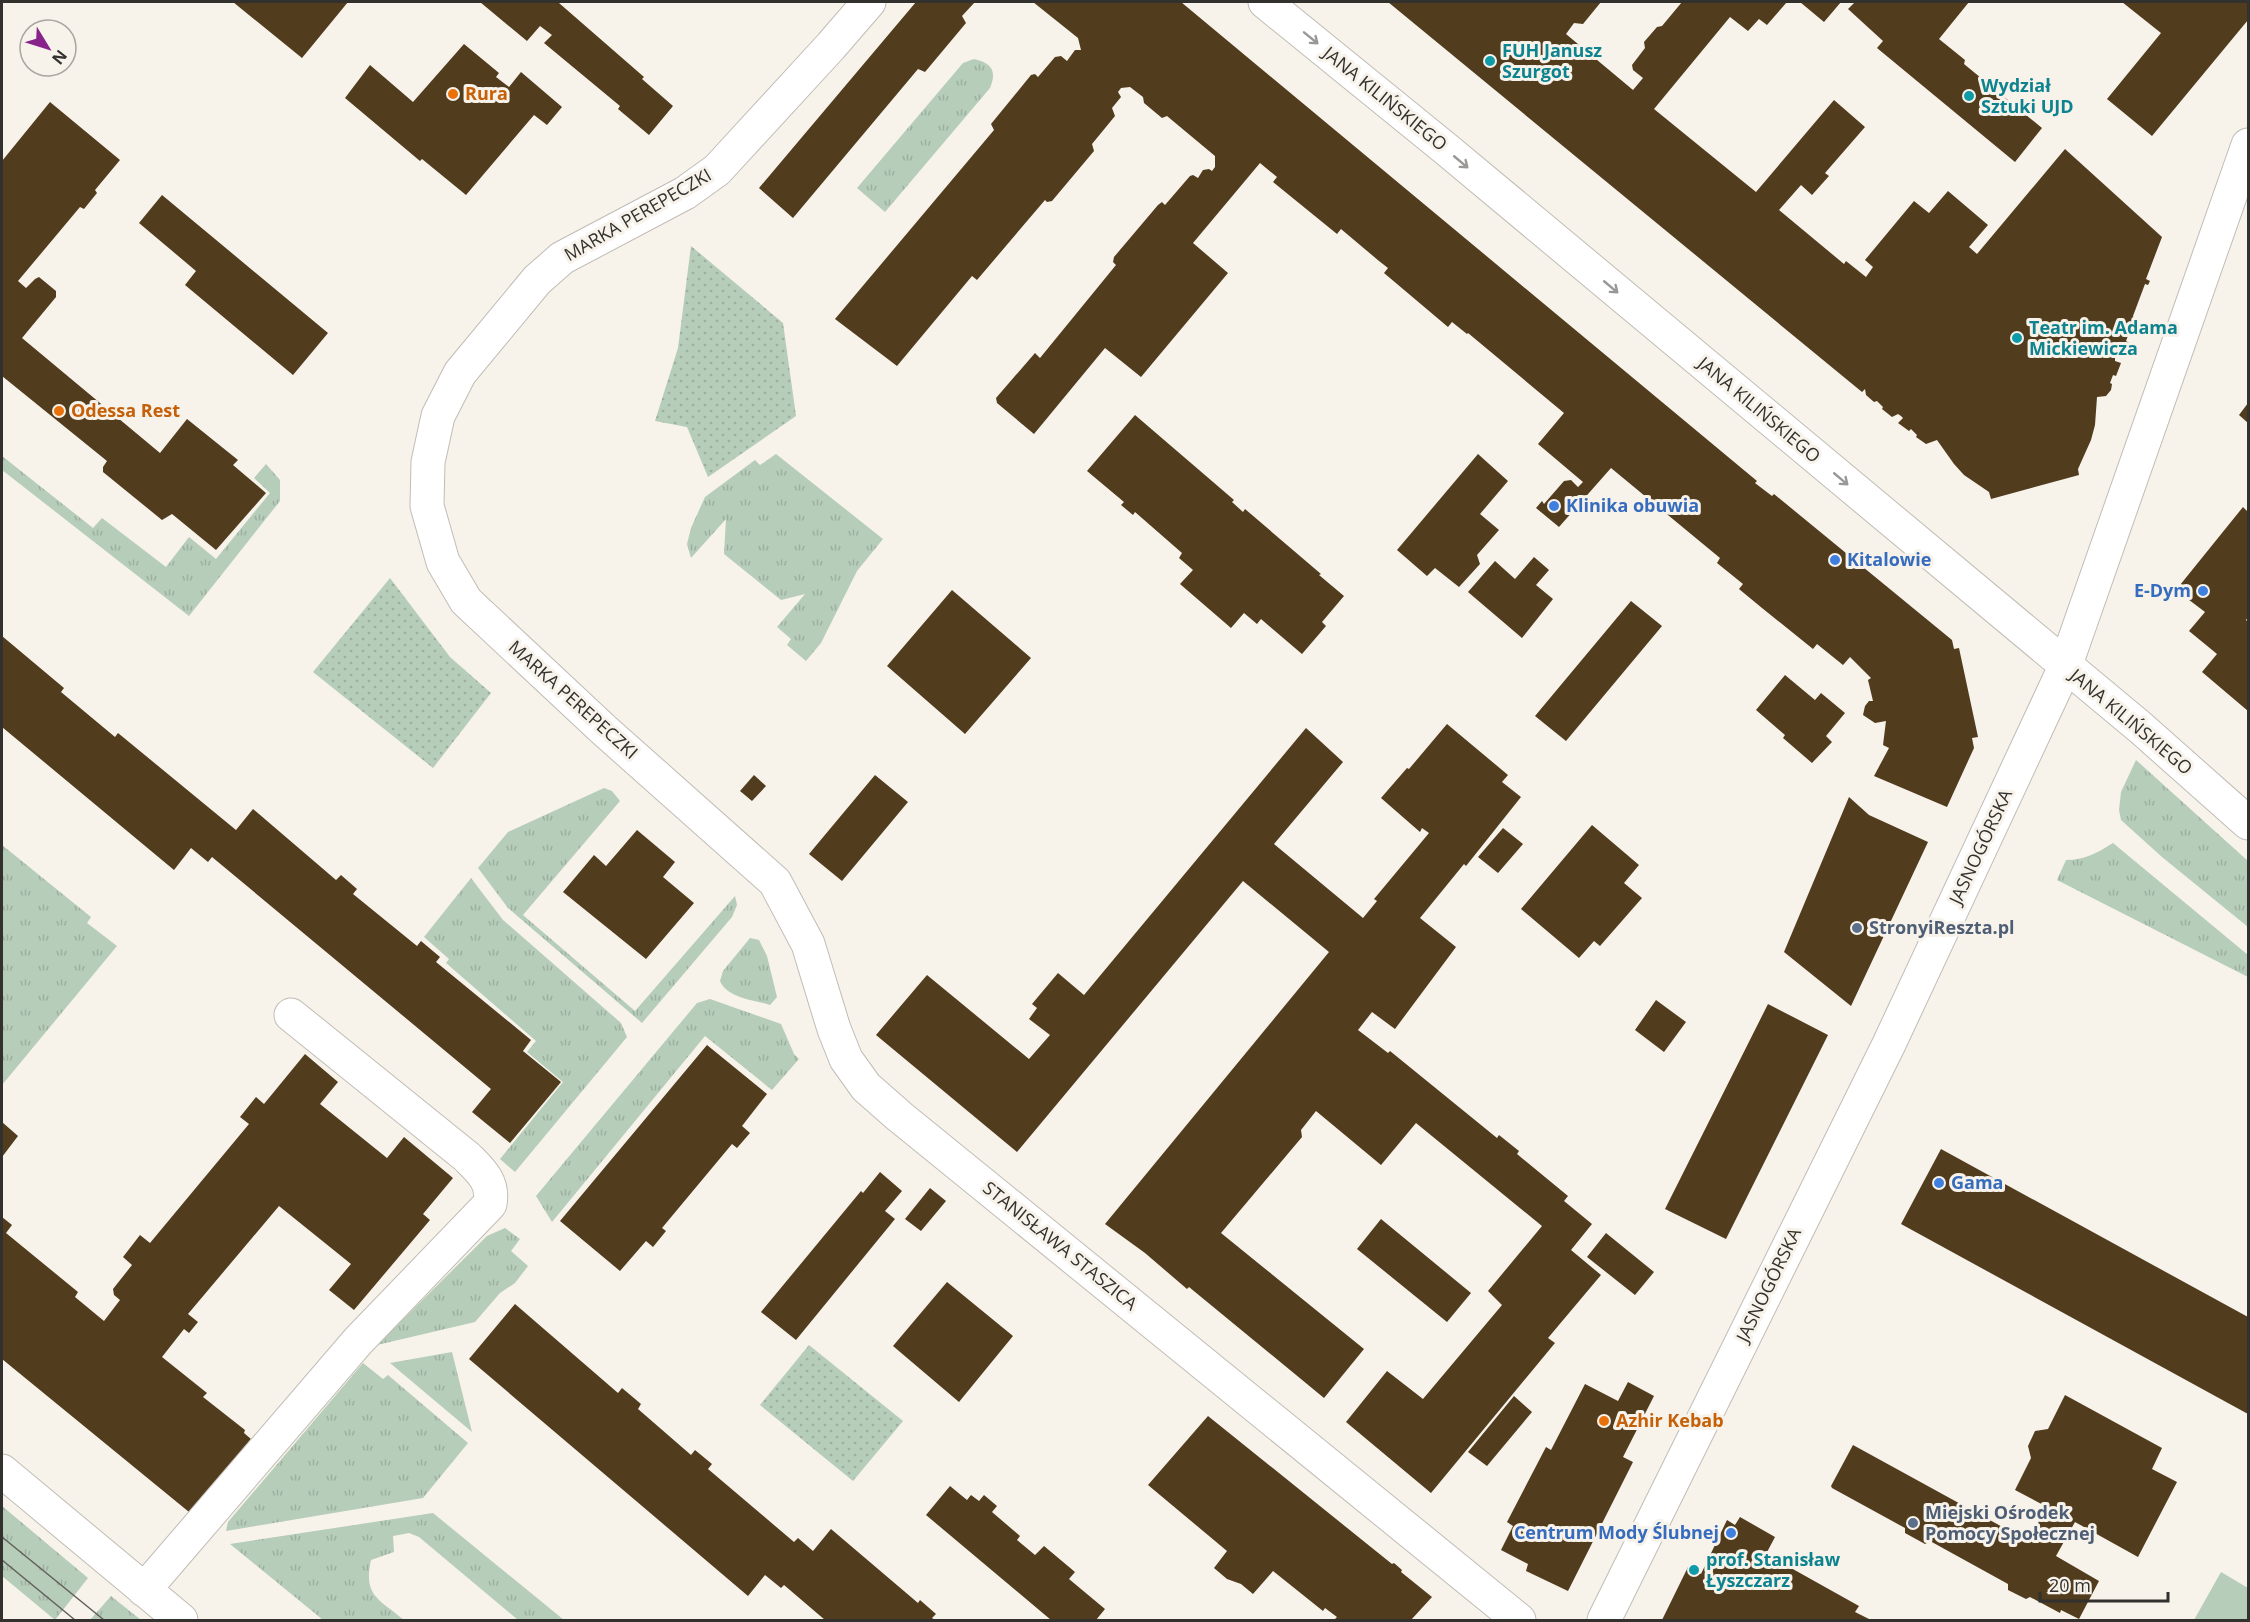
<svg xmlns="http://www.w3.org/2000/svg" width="2250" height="1622" viewBox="0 0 2250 1622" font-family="'Open Sans',sans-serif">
  <defs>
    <pattern id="grass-tufts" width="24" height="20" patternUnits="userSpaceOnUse" patternTransform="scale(1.5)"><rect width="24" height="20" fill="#b6cdba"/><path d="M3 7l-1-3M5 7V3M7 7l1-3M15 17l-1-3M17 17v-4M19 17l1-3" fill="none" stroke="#9db0a0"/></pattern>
    <pattern id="park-dots" width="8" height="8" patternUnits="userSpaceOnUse" patternTransform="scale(1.5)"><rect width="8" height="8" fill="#b6cdba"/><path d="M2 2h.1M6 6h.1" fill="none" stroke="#9db0a0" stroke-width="1.8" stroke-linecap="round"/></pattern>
  </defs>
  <rect width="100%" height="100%" fill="#f7f2ea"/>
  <path fill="url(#grass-tufts)" d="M 974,59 C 992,63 997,71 990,88 L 885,212 L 857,188 L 963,63 Z
    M 776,454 L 883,539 L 857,571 L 821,643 L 806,661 L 787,645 L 791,639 L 777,627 L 805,594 L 781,600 L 724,554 L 726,519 L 691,558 L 687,544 L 691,528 L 705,497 L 755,460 L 760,465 Z
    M 2,456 L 93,528 L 102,518 L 166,567 L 189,537 L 216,559 L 270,493 L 254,478 L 266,464 L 280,480 L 280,501 L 189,616 L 2,470 Z
    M 2136,760 L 2248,861 L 2248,927 L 2162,857 L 2121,820 L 2119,810 L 2121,792 Z
    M 604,788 L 612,791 L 620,801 L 523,915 L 635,1011 L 735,896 L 737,905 L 732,917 L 642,1023 L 508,908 L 478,868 L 508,832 Z
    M 2113,843 L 2248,955 L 2248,977 L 2057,880 L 2066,860 C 2085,860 2097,853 2113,843 Z
    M 2,845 L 91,917 L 87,923 L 117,946 L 2,1085 Z
    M 471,878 L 503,920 L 621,1023 L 627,1037 L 515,1172 L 500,1159 L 563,1082 L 527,1052 L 536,1041 L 446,963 L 449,959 L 424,937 Z
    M 750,938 L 759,940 L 767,956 L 777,997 L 770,1005 C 754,1000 727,998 720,981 L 723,971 Z
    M 710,999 L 781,1024 L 794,1054 L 799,1059 L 772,1090 L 705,1036 L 552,1222 L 536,1196 L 697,1003 Z
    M 505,1228 L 520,1239 L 511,1251 L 528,1266 L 515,1283 L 500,1293 L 475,1322 L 377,1345 L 487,1236 Z
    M 452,1352 L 472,1432 L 390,1363 Z
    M 363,1363 L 383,1379 L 388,1375 L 468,1443 L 423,1498 L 226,1531 L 228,1522 Z
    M 2,1506 L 88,1578 L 55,1620 L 2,1576 Z
    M 433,1513 L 564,1620 L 518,1620 L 419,1537 L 409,1533 L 393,1536 L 394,1552 L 371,1560 C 363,1596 379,1599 404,1620 L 323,1620 L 230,1544 Z
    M 111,1596 L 141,1620 L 90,1620 Z"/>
  <path fill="url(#park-dots)" d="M 691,246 L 783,323 L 796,416 L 708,477 L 687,427 L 655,421 L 678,348 Z
    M 390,578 L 450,657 L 491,693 L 433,768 L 313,672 Z
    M 809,1345 L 903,1421 L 853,1481 L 760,1405 Z"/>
  <path fill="#b6cdba" d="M 2221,1572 L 2248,1588 L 2248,1620 L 2194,1620 Z"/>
  <path fill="#513c1e" d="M 233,2 L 348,2 L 302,58 Z
    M 480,2 L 560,2 L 559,3 L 644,77 L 642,79 L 673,106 L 649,135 L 618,109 L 620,106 L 544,43 L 552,35 L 540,26 L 527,41 Z
    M 916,2 L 975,2 L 962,16 L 966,23 L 925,72 L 918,69 L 793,218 L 759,188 Z
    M 1033,2 L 1181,2 L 1757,481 L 1755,483 L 1772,496 L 1774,494 L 1952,640 L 1954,649 L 1959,648 L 1978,737 L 1972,738 L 1974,748 L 1947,807 L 1874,776 L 1889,748 L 1883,745 L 1886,721 L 1875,723 L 1863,715 L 1865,706 L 1869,701 L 1873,701 L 1868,680 L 1871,678 L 1850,657 L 1843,665 L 1817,644 L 1813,649 L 1762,608 L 1739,589 L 1743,584 L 1717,563 L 1720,558 L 1611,468 L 1559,527 L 1536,508 L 1542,501 L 1544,504 L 1564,481 L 1571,480 L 1578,487 L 1583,482 L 1538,444 L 1564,413 L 1468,333 L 1467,334 L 1452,322 L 1448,327 L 1384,273 L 1388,268 L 1379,261 L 1341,229 L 1337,234 L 1273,182 L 1277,177 L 1260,163 L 1193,243 L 1228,273 L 1141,377 L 1105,348 L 1034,434 L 997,403 L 996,398 L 1035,353 L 1040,358 L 1116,265 L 1113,262 L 1114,257 L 1158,205 L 1162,202 L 1165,205 L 1190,176 L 1193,175 L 1198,178 L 1203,170 L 1209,169 L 1212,171 L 1215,167 L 1215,156 L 1167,116 L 1162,118 L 1144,103 L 1143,97 L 1130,87 L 1121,88 L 1118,92 L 1121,97 L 1112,108 L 1115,116 L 1092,144 L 1094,151 L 1052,201 L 1047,202 L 1045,200 L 977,280 L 972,276 L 897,366 L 835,319 L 994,130 L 991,124 L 1031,75 L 1035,74 L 1038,77 L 1055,57 L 1061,56 L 1067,61 L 1075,50 L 1081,50 L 1078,38 Z
    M 1388,2 L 1601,2 L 1583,24 L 1574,23 L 1566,34 L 1633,90 L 1643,78 L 1633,70 L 1632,65 L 1645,48 L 1644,42 L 1657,27 L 1662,26 L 1682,2 L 1787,2 L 1767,25 L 1759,19 L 1748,31 L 1730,17 L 1654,109 L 1756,192 L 1834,100 L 1865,127 L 1825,173 L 1829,176 L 1812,195 L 1801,185 L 1779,210 L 1844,264 L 1846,261 L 1866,277 L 1873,267 L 1865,260 L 1914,201 L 1929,213 L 1948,191 L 1988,225 L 1969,247 L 1977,254 L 2065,149 L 2162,237 L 2146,279 L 2150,281 L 2148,285 L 2145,284 L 2133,316 L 2135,323 L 2134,329 L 2132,334 L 2129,333 L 2126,341 L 2129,343 L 2124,355 L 2120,354 L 2115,357 L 2115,361 L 2121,363 L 2116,376 L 2113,375 L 2110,383 L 2112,384 L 2111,390 L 2106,396 L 2097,397 L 2095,425 L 2091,440 L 2078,469 L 2079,475 L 1991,499 L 1989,492 L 1964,475 L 1954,464 L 1937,440 L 1926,444 L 1916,437 L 1917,435 L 1911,429 L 1909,431 L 1898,423 L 1903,418 L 1901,416 L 1898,414 L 1892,417 L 1882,409 L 1883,407 L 1877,401 L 1874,402 L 1866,395 L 1865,389 L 1862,392 Z
    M 1800,2 L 1841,2 L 1824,22 Z
    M 1855,2 L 1969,2 L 1939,39 L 1965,60 L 1964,64 L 2042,128 L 2015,162 L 1877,48 L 1883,41 L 1848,9 Z
    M 2122,2 L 2248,2 L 2248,20 L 2152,136 L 2107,99 L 2161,33 Z
    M 464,44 L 499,73 L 496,77 L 509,87 L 521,72 L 562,107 L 547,125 L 534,115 L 466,195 L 422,159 L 420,161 L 345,98 L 370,65 L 413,102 Z
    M 50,102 L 120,160 L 95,190 L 97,193 L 84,209 L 80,207 L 18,281 L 26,288 L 35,279 L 39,277 L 56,291 L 56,297 L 22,338 L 160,453 L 187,419 L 238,460 L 233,465 L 266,493 L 216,550 L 172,514 L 162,520 L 103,472 L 103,467 L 107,461 L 2,376 L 2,161 Z
    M 162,195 L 328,333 L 293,375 L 185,285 L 196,271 L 139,223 Z
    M 2248,403 L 2248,423 L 2239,415 Z
    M 1135,415 L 1234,500 L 1232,502 L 1243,512 L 1245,509 L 1321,574 L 1319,575 L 1344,596 L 1322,622 L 1326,626 L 1302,654 L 1261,619 L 1257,624 L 1244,613 L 1231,628 L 1180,584 L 1193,570 L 1179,558 L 1182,553 L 1135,512 L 1133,515 L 1121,505 L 1124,502 L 1087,471 Z
    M 1478,454 L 1508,481 L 1480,514 L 1499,530 L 1477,555 L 1480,564 L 1459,587 L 1435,568 L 1427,576 L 1397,550 Z
    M 2243,507 L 2248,512 L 2248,617 L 2246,620 L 2248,622 L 2248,711 L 2202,672 L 2217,654 L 2189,631 L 2205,612 L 2176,590 Z
    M 1534,557 L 1549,570 L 1536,585 L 1553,599 L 1522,638 L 1468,592 L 1495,561 L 1515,579 Z
    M 952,590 L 1031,658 L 965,734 L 887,666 Z
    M 1631,601 L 1662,626 L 1566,741 L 1535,716 Z
    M 2,636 L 64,688 L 61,692 L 115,737 L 118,733 L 236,830 L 253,809 L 336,880 L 341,875 L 357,889 L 353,894 L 417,946 L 421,941 L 440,957 L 436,962 L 531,1040 L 523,1051 L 561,1082 L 510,1143 L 472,1112 L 491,1089 L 212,857 L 208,862 L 191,848 L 174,870 L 2,727 Z
    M 1785,675 L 1815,700 L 1821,693 L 1845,713 L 1826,736 L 1832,742 L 1812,763 L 1783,738 L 1785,735 L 1756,710 Z
    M 1447,724 L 1508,775 L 1502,782 L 1521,797 L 1466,866 L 1464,864 L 1420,918 L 1456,947 L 1395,1029 L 1372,1012 L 1358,1030 L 1388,1053 L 1390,1051 L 1497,1138 L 1499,1135 L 1519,1151 L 1517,1154 L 1568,1196 L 1564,1201 L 1592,1224 L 1571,1250 L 1601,1275 L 1548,1338 L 1555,1343 L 1431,1493 L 1346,1422 L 1387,1371 L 1423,1399 L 1502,1305 L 1488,1291 L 1542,1226 L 1416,1123 L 1381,1165 L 1316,1111 L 1301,1130 L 1302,1137 L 1221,1233 L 1364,1349 L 1324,1398 L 1189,1287 L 1187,1289 L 1145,1253 L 1105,1224 L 1329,952 L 1243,881 L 1017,1152 L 876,1035 L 927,975 L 1029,1059 L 1050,1035 L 1029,1019 L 1037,1008 L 1032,1004 L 1058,973 L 1084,995 L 1306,728 L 1343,762 L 1274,844 L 1363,918 L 1377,901 L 1374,899 L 1429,833 L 1422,828 L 1420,832 L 1381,798 L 1407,768 L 1409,769 Z
    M 754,775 L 766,786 L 752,801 L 740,791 Z
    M 875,775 L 908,802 L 842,881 L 809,854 Z
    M 1849,797 L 1869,815 L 1928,842 L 1851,1006 L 1784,952 Z
    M 1592,825 L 1639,865 L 1624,883 L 1642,898 L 1600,946 L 1594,941 L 1579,958 L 1521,909 Z
    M 1503,828 L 1523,844 L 1498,873 L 1478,857 Z
    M 637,830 L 675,862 L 663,877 L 694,903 L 646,959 L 563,892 L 594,855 L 606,866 Z
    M 1656,1000 L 1686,1022 L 1664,1052 L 1635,1030 Z
    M 1768,1004 L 1828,1035 L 1726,1239 L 1665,1209 Z
    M 707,1045 L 767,1094 L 742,1126 L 750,1133 L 737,1148 L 732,1144 L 662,1228 L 666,1231 L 653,1247 L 646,1241 L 620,1271 L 560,1221 Z
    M 305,1054 L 338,1082 L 320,1104 L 387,1158 L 404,1137 L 453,1178 L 423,1214 L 430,1220 L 354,1310 L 329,1290 L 351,1264 L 279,1206 L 188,1314 L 198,1322 L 189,1333 L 184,1329 L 162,1357 L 207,1393 L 203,1397 L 245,1430 L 244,1433 L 251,1439 L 189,1512 L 2,1359 L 2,1217 L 12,1225 L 6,1233 L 78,1292 L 75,1297 L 104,1321 L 120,1300 L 114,1295 L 113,1289 L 132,1265 L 123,1257 L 140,1235 L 150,1243 L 249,1124 L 240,1117 L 256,1097 L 264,1104 Z
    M 2,1122 L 18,1136 L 2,1157 Z
    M 1941,1149 L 2248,1317 L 2248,1414 L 1901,1224 Z
    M 880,1172 L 902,1191 L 885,1211 L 895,1219 L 796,1340 L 761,1312 L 861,1191 L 863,1193 Z
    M 930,1188 L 946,1201 L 921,1231 L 905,1219 Z
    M 1381,1219 L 1471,1293 L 1447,1322 L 1357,1249 Z
    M 1606,1233 L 1654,1272 L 1635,1295 L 1587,1257 Z
    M 947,1282 L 1013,1336 L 959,1402 L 893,1346 Z
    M 515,1304 L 618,1393 L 622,1388 L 641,1404 L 638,1409 L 691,1455 L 695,1450 L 712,1464 L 708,1469 L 794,1542 L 798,1538 L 813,1551 L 831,1529 L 918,1603 L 920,1600 L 936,1614 L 932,1618 L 935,1620 L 825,1620 L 784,1585 L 781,1588 L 765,1575 L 748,1596 L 469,1359 Z
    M 1628,1382 L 1654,1396 L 1623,1457 L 1633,1462 L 1568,1591 L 1526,1571 L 1528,1564 L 1501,1550 L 1513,1526 L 1507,1522 L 1546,1447 L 1551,1450 L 1585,1384 L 1618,1401 Z
    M 2065,1395 L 2162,1448 L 2152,1469 L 2177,1482 L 2138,1557 L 2075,1522 L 2056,1556 L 2099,1581 L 2079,1619 L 2061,1610 L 2060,1613 L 2030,1597 L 2026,1599 L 2008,1590 L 2008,1584 L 1930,1541 L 1925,1544 L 1905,1533 L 1905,1528 L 1832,1488 L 1831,1486 L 1853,1445 L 2028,1541 L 2047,1507 L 2015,1490 L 2031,1458 L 2028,1446 L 2035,1431 L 2048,1429 Z
    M 1514,1396 L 1532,1412 L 1487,1466 L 1468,1452 Z
    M 1208,1416 L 1392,1564 L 1394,1563 L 1402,1570 L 1401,1572 L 1432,1597 L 1411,1620 L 1334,1620 L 1337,1617 L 1325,1608 L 1323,1611 L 1273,1571 L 1253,1594 L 1241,1584 L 1227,1579 L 1214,1568 L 1227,1551 L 1148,1485 Z
    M 950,1486 L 967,1500 L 971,1495 L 979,1501 L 984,1495 L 997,1506 L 992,1512 L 1020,1536 L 1017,1540 L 1035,1555 L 1044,1546 L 1075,1572 L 1069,1579 L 1105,1609 L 1096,1620 L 1051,1620 L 926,1515 Z
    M 1740,1517 L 1775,1537 L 1766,1554 L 1859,1606 L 1855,1612 L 1871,1620 L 1662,1620 L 1688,1567 L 1701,1574 L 1727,1520 L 1735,1525 Z"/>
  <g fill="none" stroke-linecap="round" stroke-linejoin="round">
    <g stroke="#c1bcb5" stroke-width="35">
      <path id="minor" d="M 869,2 L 831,46 L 717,170 L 685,193 L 562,258 L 537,280 L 460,373 L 438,416 L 428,462 L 427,506 L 443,562 L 466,601 L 604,730 L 775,882 L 808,944 L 834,1029 L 846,1059 L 866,1087 L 899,1116 L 1519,1620
        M 1265,2 L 1446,149 L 2141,728 L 2248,823
        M 2,1471 L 181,1620
        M 144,1590 L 358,1341 L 490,1204 C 494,1182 481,1171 467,1157 L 291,1015
        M 1604,1620 L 1889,1044 L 2065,667 L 2248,145"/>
    </g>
    <use href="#minor" stroke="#fff" stroke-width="33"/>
    <path stroke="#625f5b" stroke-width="1.5" d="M 2,1537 L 104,1620
      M 2,1560 L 75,1620"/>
  </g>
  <defs><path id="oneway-shaft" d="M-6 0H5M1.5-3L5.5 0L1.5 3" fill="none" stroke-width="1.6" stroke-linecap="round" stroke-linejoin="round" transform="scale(1.5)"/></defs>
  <g stroke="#999896">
    <use href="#oneway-shaft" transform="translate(1311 38) rotate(39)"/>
    <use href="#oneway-shaft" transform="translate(1461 162) rotate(40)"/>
    <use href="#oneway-shaft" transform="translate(1611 287) rotate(40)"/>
    <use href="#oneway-shaft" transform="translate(1841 479) rotate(40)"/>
  </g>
  <g fill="#0f9aa8" stroke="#f7f2ea" stroke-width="2">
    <circle cx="1490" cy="61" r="6"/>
    <circle cx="1969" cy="96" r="6"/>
    <circle cx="2017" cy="338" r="6"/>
    <circle cx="1694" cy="1570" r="6"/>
  </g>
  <g fill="#e8710a" stroke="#f7f2ea" stroke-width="2">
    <circle cx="453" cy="94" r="6"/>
    <circle cx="59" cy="411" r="6"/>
    <circle cx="1604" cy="1421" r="6"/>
  </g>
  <g fill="#3f7fe0" stroke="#f7f2ea" stroke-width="2">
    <circle cx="1554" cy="506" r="6"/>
    <circle cx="1835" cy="560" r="6"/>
    <circle cx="2203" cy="591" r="6"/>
    <circle cx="1939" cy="1183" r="6"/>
    <circle cx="1731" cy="1533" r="6"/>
  </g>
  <g fill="#5c6f8a" stroke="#f7f2ea" stroke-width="2">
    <circle cx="1857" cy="928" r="6"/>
    <circle cx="1913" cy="1523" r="6"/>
  </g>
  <g text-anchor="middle" stroke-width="6" stroke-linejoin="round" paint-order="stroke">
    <g font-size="18" font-weight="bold" fill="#0d838f" stroke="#f7f2ea" text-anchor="start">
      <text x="1502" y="57">FUH Janusz<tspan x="1502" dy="21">Szurgot</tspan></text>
      <text x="1981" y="92">Wydział<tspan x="1981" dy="21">Sztuki UJD</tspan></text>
      <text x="2029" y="334">Teatr im. Adama<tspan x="2029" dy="21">Mickiewicza</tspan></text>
      <text x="1706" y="1566">prof. Stanisław<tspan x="1706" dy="21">Łyszczarz</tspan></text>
    </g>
    <g font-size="18" font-weight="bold" fill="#c56008" stroke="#f7f2ea" text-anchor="start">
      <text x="465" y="100">Rura</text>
      <text x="71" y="417">Odessa Rest</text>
      <text x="1616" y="1427">Azhir Kebab</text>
    </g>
    <g font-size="18" fill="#33312e" stroke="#f7f2ea">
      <text transform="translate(1385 99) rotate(39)" y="6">JANA KILIŃSKIEGO</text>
      <text transform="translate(638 215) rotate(-30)" y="6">MARKA PEREPECZKI</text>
      <text transform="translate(1759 410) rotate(40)" y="6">JANA KILIŃSKIEGO</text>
      <text transform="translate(573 700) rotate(42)" y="6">MARKA PEREPECZKI</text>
      <text transform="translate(2131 722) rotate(40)" y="6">JANA KILIŃSKIEGO</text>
      <text transform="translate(1981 847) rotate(-65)" y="6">JASNOGÓRSKA</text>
      <text transform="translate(1060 1246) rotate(39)" y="6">STANISŁAWA STASZICA</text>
      <text transform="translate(1769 1285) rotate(-64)" y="6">JASNOGÓRSKA</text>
    </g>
    <g font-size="18" font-weight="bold" fill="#366cbe" stroke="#f7f2ea" text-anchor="start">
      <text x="1566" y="512">Klinika obuwia</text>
      <text x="1847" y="566">Kitalowie</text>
      <text x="2191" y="597" text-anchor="end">E-Dym</text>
      <text x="1951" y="1189">Gama</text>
      <text x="1719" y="1539" text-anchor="end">Centrum Mody Ślubnej</text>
    </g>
    <g font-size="18" font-weight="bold" fill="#4e5e75" stroke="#f7f2ea" text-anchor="start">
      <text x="1869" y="934">StronyiReszta.pl</text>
      <text x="1925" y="1519">Miejski Ośrodek<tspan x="1925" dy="21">Pomocy Społecznej</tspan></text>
    </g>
  </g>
  <rect width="2250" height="1622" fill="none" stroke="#33312e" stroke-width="6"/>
  <g transform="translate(48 48) rotate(128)"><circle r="28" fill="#f7f2ea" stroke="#a9a59f" stroke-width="1.5"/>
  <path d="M0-4.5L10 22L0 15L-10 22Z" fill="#87238b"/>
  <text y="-9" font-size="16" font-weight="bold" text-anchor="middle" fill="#33312e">N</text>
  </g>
  <path d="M2040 1592v9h128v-9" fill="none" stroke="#33312e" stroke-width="3"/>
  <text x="2049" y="1592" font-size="18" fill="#33312e" stroke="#f7f2ea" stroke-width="4.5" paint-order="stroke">20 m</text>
</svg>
